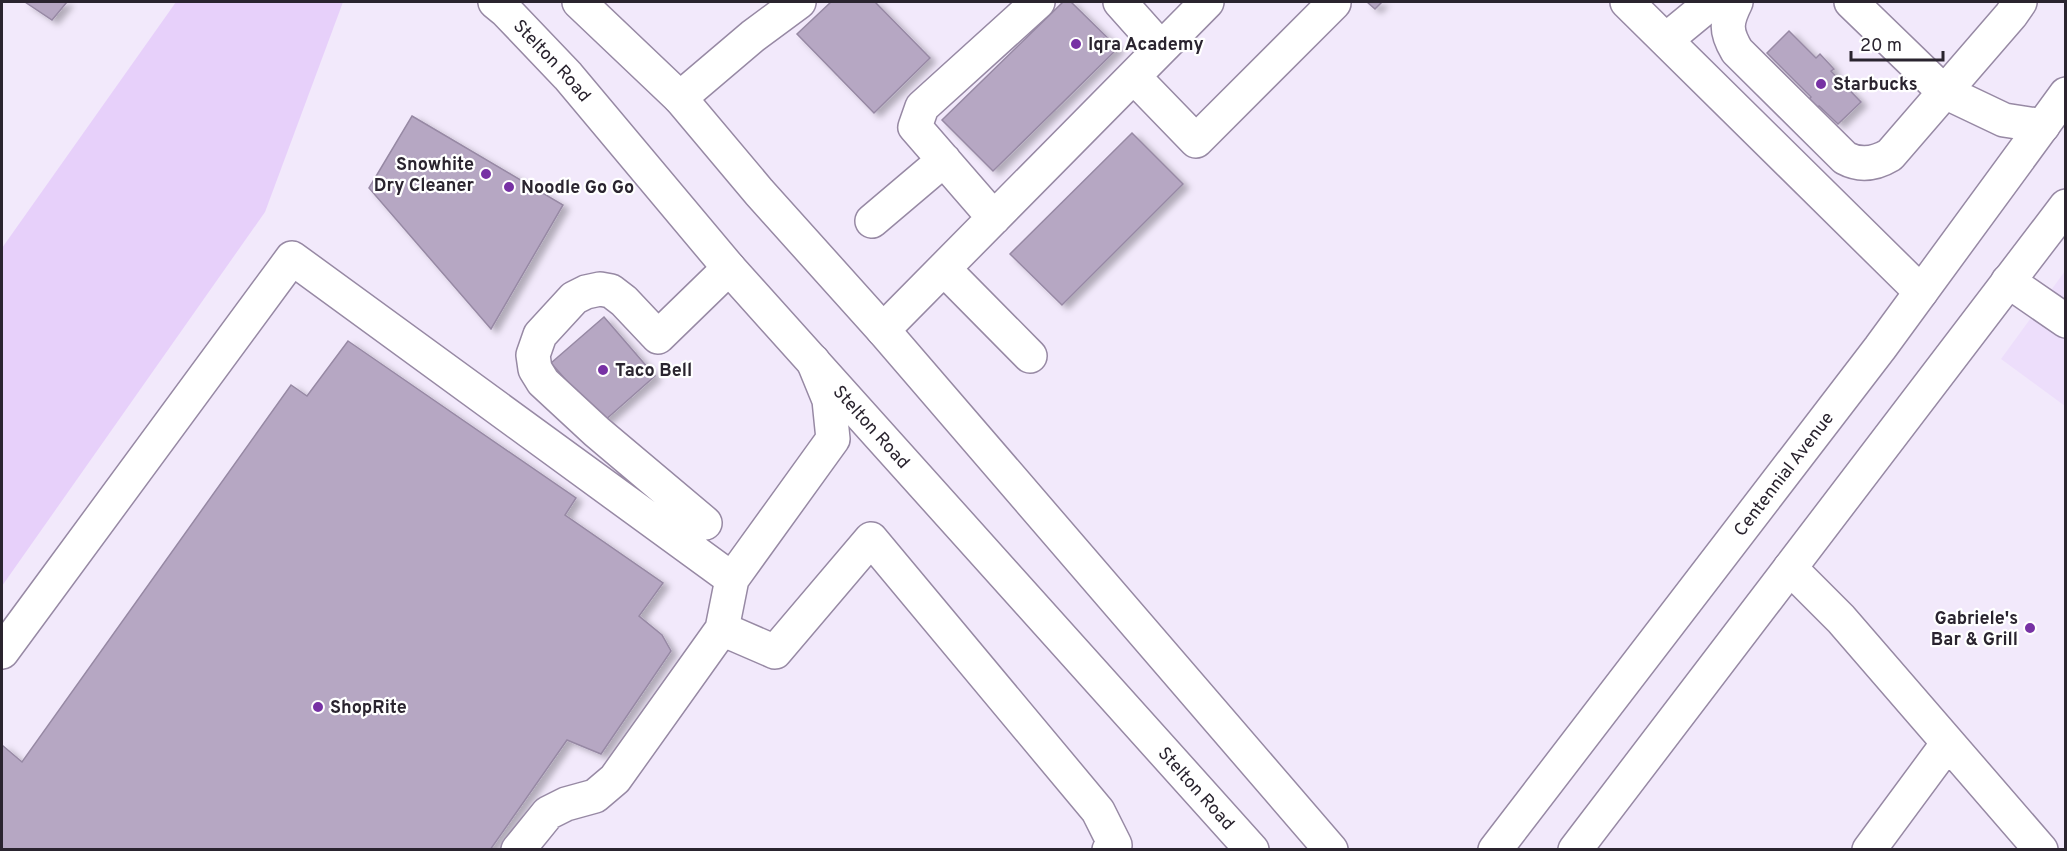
<svg xmlns="http://www.w3.org/2000/svg" width="2067" height="851" viewBox="0 0 2067 851" font-family="Overpass,sans-serif">
  <defs>
    <filter id="shadow"><feDropShadow dx="6" dy="4" stdDeviation="3" flood-color="#0004"/></filter>
  </defs>
  <rect width="100%" height="100%" fill="#f2e9fb"/>
  <path fill="#eddefb" d="M 2065,271 L 2065,406 L 2001,359 Z"/>
  <path fill="#e7d0fa" d="M 176,2 L 343,2 L 265,212 L 2,586 L 2,248 Z"/>
  <path fill="#b6a7c3" stroke="#9789a4" stroke-width="1.5" filter="url(#shadow)" d="M 25,2 L 67,2 L 52,20 Z
    M 831,2 L 875,2 L 930,58 L 874,113 L 797,34 Z
    M 1063,2 L 1071,2 L 1118,48 L 993,171 L 942,120 Z
    M 1367,2 L 1382,2 L 1375,9 Z
    M 1789,31 L 1816,58 L 1820,54 L 1834,69 L 1831,71 L 1861,102 L 1838,124 L 1819,106 L 1814,110 L 1806,103 L 1811,97 L 1767,53 Z
    M 412,116 L 563,205 L 491,329 L 369,188 Z
    M 1132,133 L 1183,184 L 1062,305 L 1010,254 Z
    M 604,317 L 655,376 L 603,422 L 551,363 Z
    M 348,341 L 576,498 L 565,515 L 663,583 L 639,616 L 662,635 L 671,651 L 601,754 L 567,740 L 490,850 L 2,850 L 2,745 L 22,762 L 291,385 L 307,396 Z"/>
  <g fill="none" stroke-linecap="round" stroke-linejoin="round">
    <g stroke="#9789a4" stroke-width="36">
      <path id="minor" d="M 1120,2 L 1161,48
        M 1627,2 L 1921,292
        M 1736,2 C 1726,22 1725,31 1737,51 L 1845,158 C 1860,166 1875,164 1890,155 L 2011,15 L 2020,2
        M 1851,2 L 1943,91 L 2004,120 L 2043,126
        M 1667,39 L 1712,2
        M 1134,77 L 1196,141 L 1334,3 L 1333,2
        M 680,98 L 753,36 L 799,2
        M 994,218 L 915,127 L 922,107 L 1038,2
        M 872,221 L 944,160
        M 944,269 L 1030,356
        M 2008,281 L 2066,321
        M 883,330 L 1207,2
        M 705,523 L 597,432 L 543,382 L 535,369 L 533,355 L 540,335 L 574,298 L 586,292 L 600,289 L 611,291 L 624,301 L 658,337 L 729,268
        M 1790,568 L 1841,619 L 2041,850
        M 732,579 L 833,439 L 829,400 L 813,361
        M 722,629 L 775,652 L 871,539 L 1098,811 L 1115,845 L 1109,850
        M 2,652 L 292,258 L 732,579 L 722,629 L 615,779 L 595,796 L 566,804 L 548,813 L 518,850
        M 1869,850 L 1948,743"/>
    </g>
    <g stroke="#9789a4" stroke-width="36">
      <g id="major">
        <path id="s1" d="M 495,2 L 506,11 L 568,76 L 729,268 L 1252,850"/>
        <path d="M 579,2 L 680,98 L 759,192 L 883,330 L 1331,850"/>
        <path id="s2" d="M 1495,850 L 1880,348 L 2066,94"/>
        <path d="M 1575,850 L 2066,206"/>
      </g>
    </g>
    <use href="#minor" stroke="#fff" stroke-width="33"/>
    <use href="#major" stroke="#fff" stroke-width="33"/>
  </g>
  <g fill="#7731a4" stroke="#fff" stroke-width="2">
    <circle cx="1076" cy="44" r="6"/>
    <circle cx="1821" cy="84" r="6"/>
    <circle cx="486" cy="174" r="6"/>
    <circle cx="509" cy="187" r="6"/>
    <circle cx="603" cy="370" r="6"/>
    <circle cx="2030" cy="628" r="6"/>
    <circle cx="318" cy="707" r="6"/>
  </g>
  <g text-anchor="middle" stroke-width="4.5" stroke-linejoin="round" paint-order="stroke">
    <g font-size="18" font-weight="bold" fill="#2a242f" stroke="#fff" text-anchor="start">
      <text x="1088" y="50">Iqra Academy</text>
      <text x="1833" y="90">Starbucks</text>
      <text x="474" y="170" text-anchor="end">Snowhite<tspan x="474" dy="21">Dry Cleaner</tspan></text>
      <text x="521" y="193">Noodle Go Go</text>
      <text x="615" y="376">Taco Bell</text>
      <text x="2018" y="624" text-anchor="end">Gabriele's<tspan x="2018" dy="21">Bar &amp; Grill</tspan></text>
      <text x="330" y="713">ShopRite</text>
    </g>
    <g font-size="18" fill="#2a242f" stroke="#fff">
      <text dy="6" stroke="none"><textPath href="#s1" startOffset="82">Stelton Road</textPath></text>
      <text dy="6" stroke="none"><textPath href="#s1" startOffset="568">Stelton Road</textPath></text>
      <text dy="6" stroke="none"><textPath href="#s2" startOffset="474">Centennial Avenue</textPath></text>
      <text dy="6" stroke="none"><textPath href="#s1" startOffset="1054">Stelton Road</textPath></text>
    </g>
  </g>
  <rect width="2067" height="851" fill="none" stroke="#2a242f" stroke-width="6"/>
  <path d="M1851 51v9h92v-9" fill="none" stroke="#2a242f" stroke-width="3"/>
  <text x="1860" y="51" font-size="18" fill="#2a242f" stroke="#ffffff" stroke-width="4.5" paint-order="stroke">20 m</text>
</svg>
